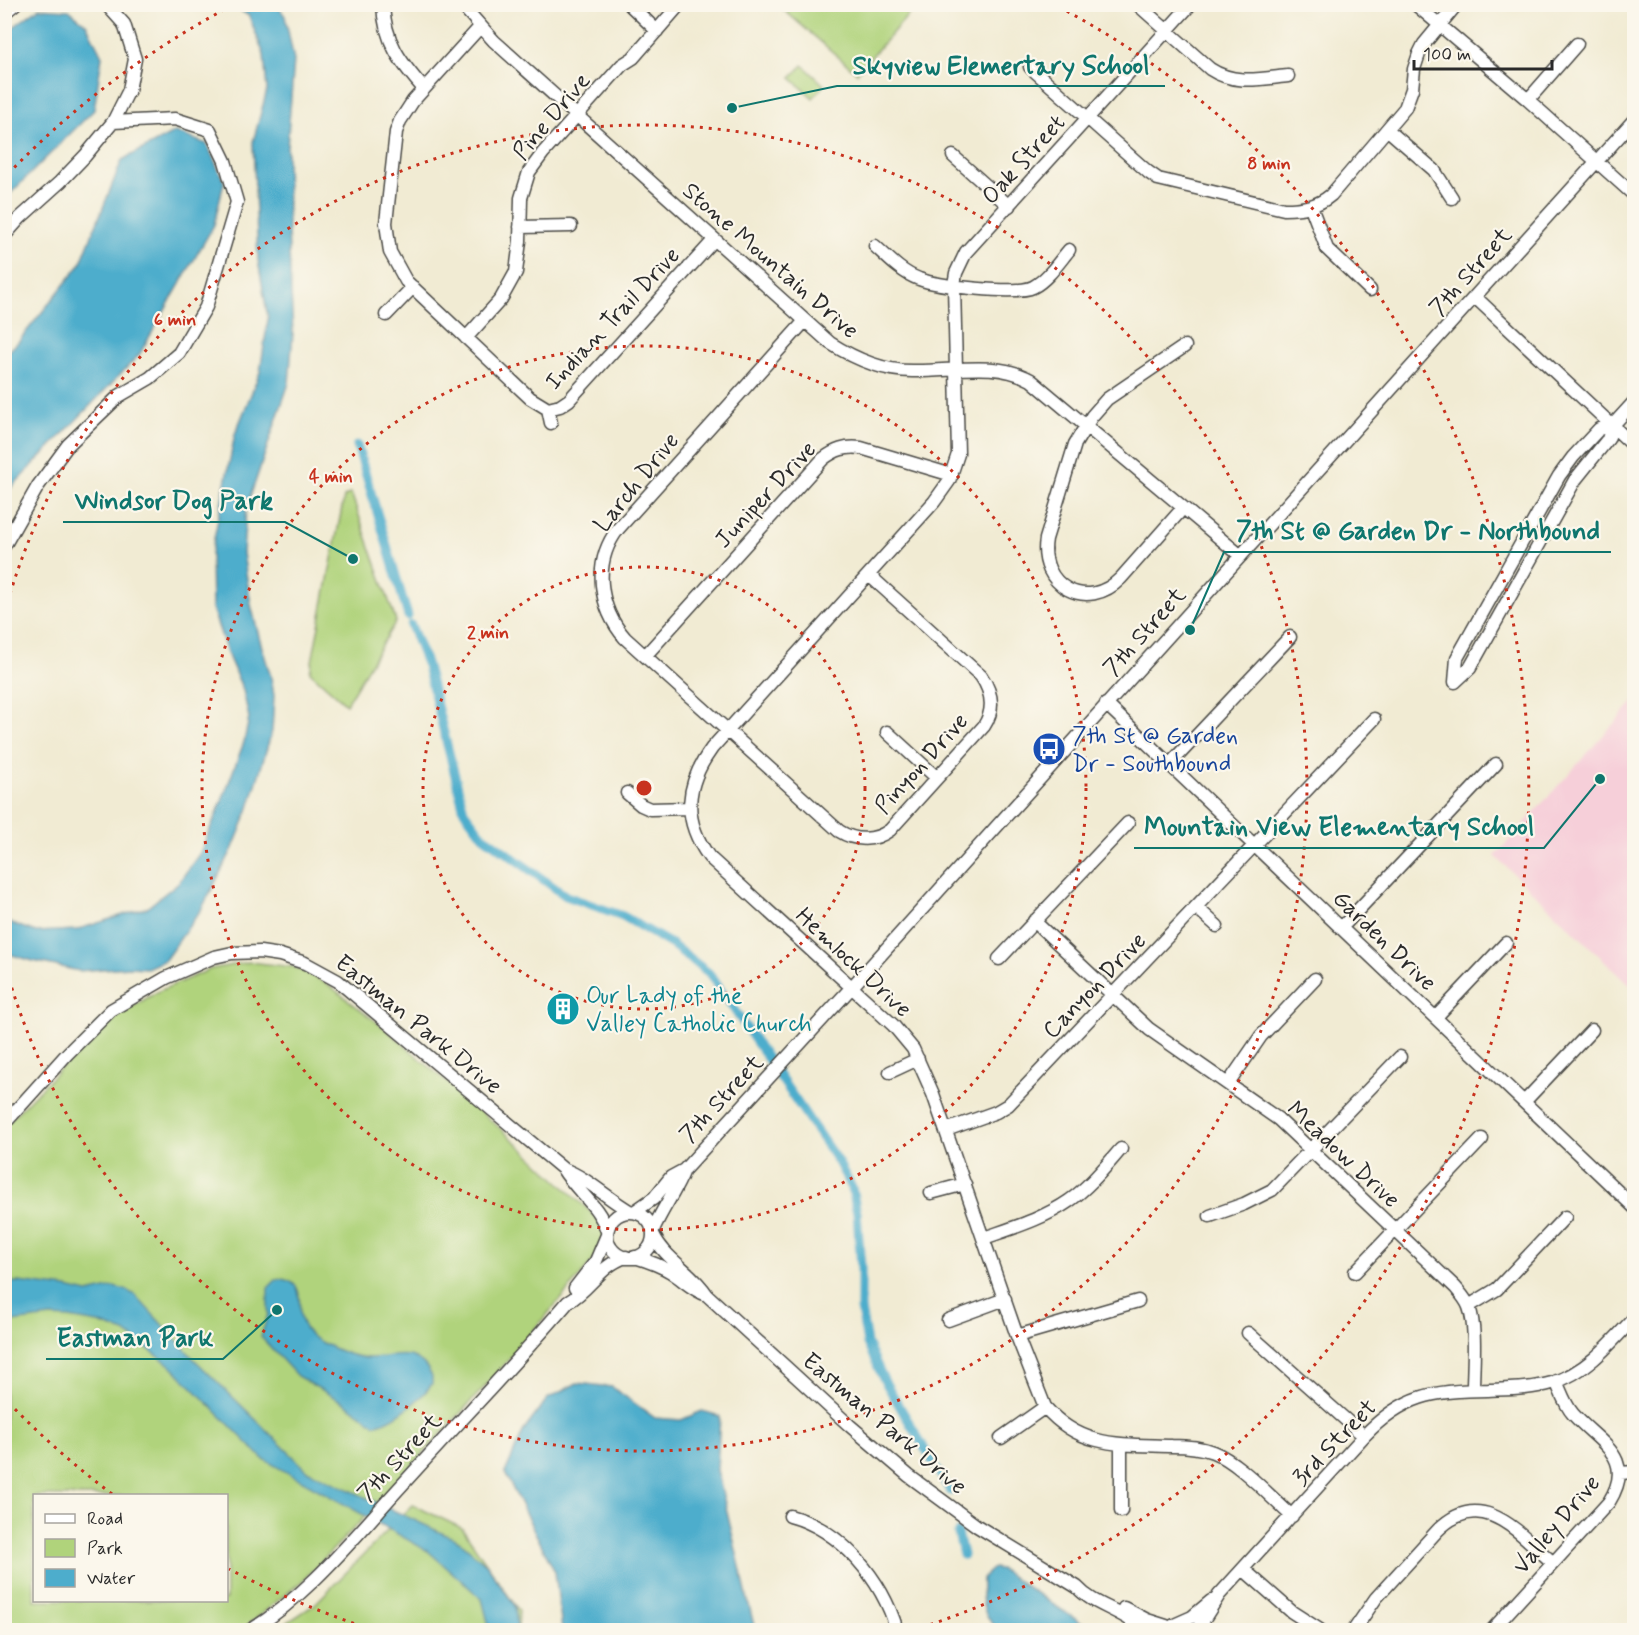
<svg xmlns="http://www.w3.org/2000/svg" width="1639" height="1635" viewBox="0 0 1639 1635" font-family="Mynerve,sans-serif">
  <rect width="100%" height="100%" fill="#fbf7ec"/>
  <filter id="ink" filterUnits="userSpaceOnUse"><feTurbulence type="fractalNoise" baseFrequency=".0167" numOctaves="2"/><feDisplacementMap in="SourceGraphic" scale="12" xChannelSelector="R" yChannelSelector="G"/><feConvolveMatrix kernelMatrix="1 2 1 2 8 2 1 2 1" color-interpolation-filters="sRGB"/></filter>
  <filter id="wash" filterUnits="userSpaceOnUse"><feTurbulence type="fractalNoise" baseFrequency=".008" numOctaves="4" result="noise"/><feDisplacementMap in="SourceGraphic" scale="24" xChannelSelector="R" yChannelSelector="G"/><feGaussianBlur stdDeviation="1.35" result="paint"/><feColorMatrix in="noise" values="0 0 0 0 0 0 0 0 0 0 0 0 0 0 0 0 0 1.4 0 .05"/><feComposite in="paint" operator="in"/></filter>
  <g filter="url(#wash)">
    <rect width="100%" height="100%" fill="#f1ebd3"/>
    <path fill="#f6cfd9" d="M 1634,701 L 1634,989 L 1495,856 Z"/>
    <path fill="#b0d37b" stroke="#6e7f53" stroke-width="1.5" fill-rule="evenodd" d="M 778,5 L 898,5 L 909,14 L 857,73 Z
      M 803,65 L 824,85 L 813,98 L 791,78 Z
      M 351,493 L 396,621 L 346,704 L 310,672 L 344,497 Z
      M 249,962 L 294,967 L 326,983 L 387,1030 L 517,1143 L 610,1230 L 611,1240 L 490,1381 L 359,1523 L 302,1581 L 248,1625 L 239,1630 L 5,1630 L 4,1126 L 106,1022 L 159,991 L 211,969 ZM 34,1496 L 226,1496 L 226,1600 L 34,1600 Z
      M 413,1505 L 462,1528 L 519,1611 L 518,1630 L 276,1630 L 314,1605 Z"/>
    <path fill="#4dadcc" stroke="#3c6c7c" stroke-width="1.5" d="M 232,5 L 277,5 L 285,16 L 294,60 L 287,148 L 288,231 L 293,333 L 289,383 L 246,509 L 243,553 L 251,605 L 261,644 L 271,677 L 274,696 L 272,731 L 249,808 L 233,848 L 202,908 L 165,960 L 147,968 L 129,967 L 79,971 L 33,961 L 5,953 L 5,921 L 36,932 L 76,930 L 148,907 L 179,882 L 200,853 L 220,806 L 244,742 L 249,718 L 243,690 L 229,658 L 212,608 L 211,554 L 235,434 L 260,372 L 268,319 L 258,260 L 253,142 L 267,90 L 264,55 L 249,16 Z
      M 39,8 L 69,10 L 86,24 L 102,56 L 94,110 L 5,199 L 5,49 L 12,28 Z
      M 175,132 L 207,144 L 224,182 L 214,225 L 139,355 L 5,494 L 5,355 L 18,342 L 80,265 L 122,160 Z
      M 282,1279 C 309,1284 294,1306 303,1324 C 308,1335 316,1340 327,1345 C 339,1351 357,1358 371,1358 C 396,1358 416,1345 432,1376 L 432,1384 C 422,1398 392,1423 375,1424 L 346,1404 L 297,1376 L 261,1337 L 268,1314 L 268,1288 L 276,1280 Z
      M 18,1282 L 67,1288 L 88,1293 L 114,1287 L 126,1290 L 135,1295 L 194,1359 L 307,1470 L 459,1541 L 487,1565 L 515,1606 L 517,1630 L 490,1630 L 482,1599 L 428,1551 L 263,1459 L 170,1365 L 125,1332 L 98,1323 L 69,1318 L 51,1317 L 5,1323 L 4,1283 Z
      M 577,1383 L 612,1387 L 655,1418 L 681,1420 L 702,1411 L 720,1416 L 717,1470 L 755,1630 L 562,1630 L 555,1572 L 505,1473 L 523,1432 L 547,1399 Z
      M 993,1568 L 1000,1569 L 1092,1630 L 997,1630 C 982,1614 981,1598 982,1578 Z"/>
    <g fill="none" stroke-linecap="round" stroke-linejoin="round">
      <path stroke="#4dadcc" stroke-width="9" d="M 357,445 L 408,616
        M 411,625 L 427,666 L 464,811 L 483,836 L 566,896 L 623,916 L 671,944 L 709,973 L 838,1162 L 852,1188 L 857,1213 L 861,1267 L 861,1309 L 867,1343 L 884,1380 L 950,1491
        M 958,1533 L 963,1555"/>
    </g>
  </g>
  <g filter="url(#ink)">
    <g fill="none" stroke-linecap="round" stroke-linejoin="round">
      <g stroke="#494844" stroke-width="15">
        <path id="minor" d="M 383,4 C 384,41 401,63 424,89
          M 461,4 L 494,41 L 830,343 C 855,359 882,371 912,371 C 952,372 995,360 1031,380 L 1241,556
          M 629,4 L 657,31
          M 1137,4 L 1210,69 C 1234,85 1260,79 1288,76
          M 1191,4 L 966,252 L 956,273 L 954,285 L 958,454 L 949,481 L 934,502 L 712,748 C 685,785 682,819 709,857 L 893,1025 L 913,1049 L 933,1094 L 1017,1336 L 1045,1407 C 1081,1449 1123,1444 1172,1446 C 1186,1446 1200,1447 1213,1452 C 1239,1462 1270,1497 1292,1516
          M 1415,4 L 1528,100 L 1634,195
          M 4,13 L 15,4
          M 480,27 L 413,101 L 400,121 L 396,132 L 386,223 L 390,252 L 406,281 L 530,398 L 548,409 L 560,406 L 569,400 L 714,240
          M 1030,67 L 1148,172 L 1158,179 L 1284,209 C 1301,209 1317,207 1331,195 L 1405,108 L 1412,89 L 1414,69 L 1419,54 L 1424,44 L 1457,4
          M 1528,100 L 1577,44
          M 1388,130 L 1434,170 L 1452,198
          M 953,156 L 1009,206
          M 1311,207 L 1327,249 L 1370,290
          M 520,227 L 571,226
          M 4,236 L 20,218 L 60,182 L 85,156 L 113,122 L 129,90 L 135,59 L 124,24 L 106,4
          M 875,246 C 888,258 902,273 919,279 C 937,286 1017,295 1033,287 C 1047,280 1059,262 1069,250
          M 1475,297 L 1634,446
          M 386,315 L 413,287
          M 804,322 L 618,529 C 592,563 599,608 625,638 L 839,831 C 855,841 874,842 890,830 L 984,726 C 995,709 992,692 981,676 L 869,575
          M 466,338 L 501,299 L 516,272 L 520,241 L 521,198 L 529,172 L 543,153 L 622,65 L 633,58 L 680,4
          M 548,409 L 551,423
          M 1183,508 L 1121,578 C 1087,613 1038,586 1046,539 L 1075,444 L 1092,416 L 1107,399 L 1185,346
          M 4,546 L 38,486 L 68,445 L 119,396 L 150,378 L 179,353 L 206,307 L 237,202 L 225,161 L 210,130 L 175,119 L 113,122
          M 645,656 L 823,459 C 835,450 845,446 861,448 L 952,475
          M 1455,682 L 1470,668 L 1575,480 L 1608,439 L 1613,425 L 1634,402
          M 1455,682 L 1457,658 L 1559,476 L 1573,457 L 1599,429 L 1613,425
          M 1106,704 L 1634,1207
          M 887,732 L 937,778
          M 1170,764 L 1290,637
          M 627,793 L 641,805 L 650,809 L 690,808
          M 1197,908 L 1217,926
          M 1034,921 L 1149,1029 L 1278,1119 L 1455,1287 C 1460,1293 1466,1299 1469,1307 C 1477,1329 1473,1366 1473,1390
          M 1342,927 L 1496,764
          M 999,959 L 1128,823
          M 1436,1017 L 1506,943
          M 890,1072 L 918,1059
          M 1228,1084 L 1261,1036 L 1315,979
          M 1524,1102 L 1592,1030
          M 4,1124 L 67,1054 L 111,1010 L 166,978 L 214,957 L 232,953 L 260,952 L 280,955 L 305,963 L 338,981 L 563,1169 C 577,1192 599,1205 607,1231
          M 946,1130 L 996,1112 L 1008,1105 L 1374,719
          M 563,1169 C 586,1177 608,1199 631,1212
          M 931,1193 L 965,1184
          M607 1235a23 23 0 1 1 46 0a23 23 0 1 1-46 0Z
          M 634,1212 L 654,1198 L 671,1177 L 684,1170 L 851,988 L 1634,120
          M 1210,1216 L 1244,1204 L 1272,1190 L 1400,1057
          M 653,1230 C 662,1209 676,1191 684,1170
          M 653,1234 C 665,1260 692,1271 707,1295 L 849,1425 L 909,1476 L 977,1526 L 1077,1587 C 1095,1607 1124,1610 1142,1630
          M 984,1238 C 1012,1228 1043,1219 1069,1201 C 1089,1187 1105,1167 1121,1149
          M 635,1257 C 648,1261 660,1265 671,1272 C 685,1281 691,1289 707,1295
          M 1355,1272 L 1482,1139
          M 575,1288 L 596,1261 L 607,1235
          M 1469,1306 L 1497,1289 L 1565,1217
          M 948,1320 L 1005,1299
          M 1248,1333 L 1364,1436
          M 1017,1336 L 1138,1301
          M 1001,1438 L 1045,1407
          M 1620,1473 L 1634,1472
          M 1121,1511 L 1121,1445
          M 790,1516 C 842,1530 882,1580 897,1630
          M 1243,1569 L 1292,1612 L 1320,1630
          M 1124,1608 L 1147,1620 L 1166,1626
          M 1174,1625 L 1192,1617 L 1211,1601
          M 251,1630 C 310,1594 355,1536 402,1485 C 457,1424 514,1365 568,1302 C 590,1290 600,1265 626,1257
          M 1197,1630 L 1219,1595 L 1364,1436 C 1403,1395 1434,1390 1488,1390 C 1510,1389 1531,1389 1552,1383 C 1587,1372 1610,1344 1634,1318
          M 1354,1630 L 1376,1598 L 1438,1530 C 1482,1486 1519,1533 1553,1563
          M 1492,1630 L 1609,1502 C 1637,1457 1600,1444 1573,1414 C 1565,1405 1561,1392 1556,1381"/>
      </g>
      <use href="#minor" stroke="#fff" stroke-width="12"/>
    </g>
  </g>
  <g fill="none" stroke="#c8321e" stroke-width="3" stroke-dasharray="3 6">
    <circle cx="644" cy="788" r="221"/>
    <circle cx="644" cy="788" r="442"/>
    <path d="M5 611A663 663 0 1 1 5 965"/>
    <path d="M371 1629A884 884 0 0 1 229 1569M112 1494A884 884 0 0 1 8 1402M8 174A884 884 0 0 1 229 7M1059 7A884 884 0 0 1 917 1629"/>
  </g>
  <defs>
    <g id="bus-disc" transform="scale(1.725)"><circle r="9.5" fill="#1a4fb4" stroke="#fbf7ec"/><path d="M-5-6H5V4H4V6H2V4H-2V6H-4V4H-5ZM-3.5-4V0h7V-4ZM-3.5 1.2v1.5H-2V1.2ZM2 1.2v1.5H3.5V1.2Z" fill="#fff"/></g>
    <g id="building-disc" transform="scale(1.725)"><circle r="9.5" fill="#0f9aa8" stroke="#fbf7ec"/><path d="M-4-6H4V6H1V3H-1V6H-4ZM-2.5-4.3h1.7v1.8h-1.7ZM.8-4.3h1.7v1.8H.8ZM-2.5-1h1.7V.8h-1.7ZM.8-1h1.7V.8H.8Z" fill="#fff"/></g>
  </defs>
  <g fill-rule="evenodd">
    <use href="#bus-disc" x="1049" y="749"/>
    <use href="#building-disc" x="563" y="1009"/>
  </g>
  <g text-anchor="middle" stroke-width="4.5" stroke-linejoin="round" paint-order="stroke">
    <g font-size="24" fill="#2b2b2b" stroke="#fbf7ec">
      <text transform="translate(551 116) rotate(-50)" y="8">Pine Drive</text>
      <text transform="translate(1023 159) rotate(-48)" y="8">Oak Street</text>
      <text transform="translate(771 260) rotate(41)" y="8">Stone Mountain Drive</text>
      <text transform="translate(1470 271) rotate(-48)" y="8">7th Street</text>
      <text transform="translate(612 318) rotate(-47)" y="8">Indian Trail Drive</text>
      <text transform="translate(636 482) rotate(-51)" y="8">Larch Drive</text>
      <text transform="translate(765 494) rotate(-47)" y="8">Juniper Drive</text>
      <text transform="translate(1144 631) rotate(-48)" y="8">7th Street</text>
      <text transform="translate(921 763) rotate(-48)" y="8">Pinyon Drive</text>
      <text transform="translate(1385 940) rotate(44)" y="8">Garden Drive</text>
      <text transform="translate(854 962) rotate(43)" y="8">Hemlock Drive</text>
      <text transform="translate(1094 985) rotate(-46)" y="8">Canyon Drive</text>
      <text transform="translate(419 1024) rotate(39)" y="8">Eastman Park Drive</text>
      <text transform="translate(721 1098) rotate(-47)" y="8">7th Street</text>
      <text transform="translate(1344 1154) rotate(43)" y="8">Meadow Drive</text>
      <text transform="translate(885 1423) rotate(40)" y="8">Eastman Park Drive</text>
      <text transform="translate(1334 1442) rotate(-46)" y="8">3rd Street</text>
      <text transform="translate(399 1457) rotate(-47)" y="8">7th Street</text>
      <text transform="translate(1556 1524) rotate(-50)" y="8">Valley Drive</text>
    </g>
    <g font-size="24" fill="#164399" stroke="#fbf7ec" text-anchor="start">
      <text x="1072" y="743">7th St @ Garden<tspan x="1072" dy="28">Dr - Southbound</tspan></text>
    </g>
    <g font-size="24" fill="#0d838f" stroke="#fbf7ec" text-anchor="start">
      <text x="586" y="1003">Our Lady of the<tspan x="586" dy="28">Valley Catholic Church</tspan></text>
    </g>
  </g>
  <circle cx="644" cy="788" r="9" fill="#c8321e" stroke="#fbf7ec" stroke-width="3"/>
  <g font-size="18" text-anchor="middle" font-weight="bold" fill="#c8321e" stroke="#fbf7ec" stroke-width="4.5" stroke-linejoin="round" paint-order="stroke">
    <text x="1269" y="169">8 min</text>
    <text x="175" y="325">6 min</text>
    <text x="331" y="482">4 min</text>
    <text x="488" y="638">2 min</text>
  </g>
  <path fill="none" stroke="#0f766e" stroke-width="2" d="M732 108L837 86H1165M353 559L285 522H63M1190 630L1224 552H1611M1600 779L1544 848H1134M277 1310L223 1359H46"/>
  <g fill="#0f766e" stroke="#fbf7ec" stroke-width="2">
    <circle cx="732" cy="108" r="6"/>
    <circle cx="353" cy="559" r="6"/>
    <circle cx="1190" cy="630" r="6"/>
    <circle cx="1600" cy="779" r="6"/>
    <circle cx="277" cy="1310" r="6"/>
  </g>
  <g font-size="26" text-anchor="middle" font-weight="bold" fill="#0f766e" stroke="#fbf7ec" stroke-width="4.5" stroke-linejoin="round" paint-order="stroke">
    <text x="1001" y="74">Skyview Elemertary School</text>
    <text x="174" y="509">Windsor Dog Park</text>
    <text x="1418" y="539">7th St @ Garden Dr - Northbound</text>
    <text x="1339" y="835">Mountain View Elementary School</text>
    <text x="135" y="1346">Eastman Park</text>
  </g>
  <rect width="1639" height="1635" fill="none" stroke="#fbf7ec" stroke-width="24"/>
  <rect x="33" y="1494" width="195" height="108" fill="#fbf7ec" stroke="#a8a59f" stroke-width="1.5"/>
  <rect x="45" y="1514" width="30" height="9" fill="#ffffff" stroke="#a8a59f" stroke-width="1.5"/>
  <text x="87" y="1524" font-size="18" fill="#2b2b2b">Road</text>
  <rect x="45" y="1539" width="30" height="18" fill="#b0d37b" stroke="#a8a59f" stroke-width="1.5"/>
  <text x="87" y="1554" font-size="18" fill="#2b2b2b">Park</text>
  <rect x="45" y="1569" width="30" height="18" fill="#4dadcc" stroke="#a8a59f" stroke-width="1.5"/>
  <text x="87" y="1584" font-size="18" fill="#2b2b2b">Water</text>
  <path d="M1414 60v9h138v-9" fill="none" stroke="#2b2b2b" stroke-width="3"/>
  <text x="1423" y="60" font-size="18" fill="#2b2b2b" stroke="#fbf7ec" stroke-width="4.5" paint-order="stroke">100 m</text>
</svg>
